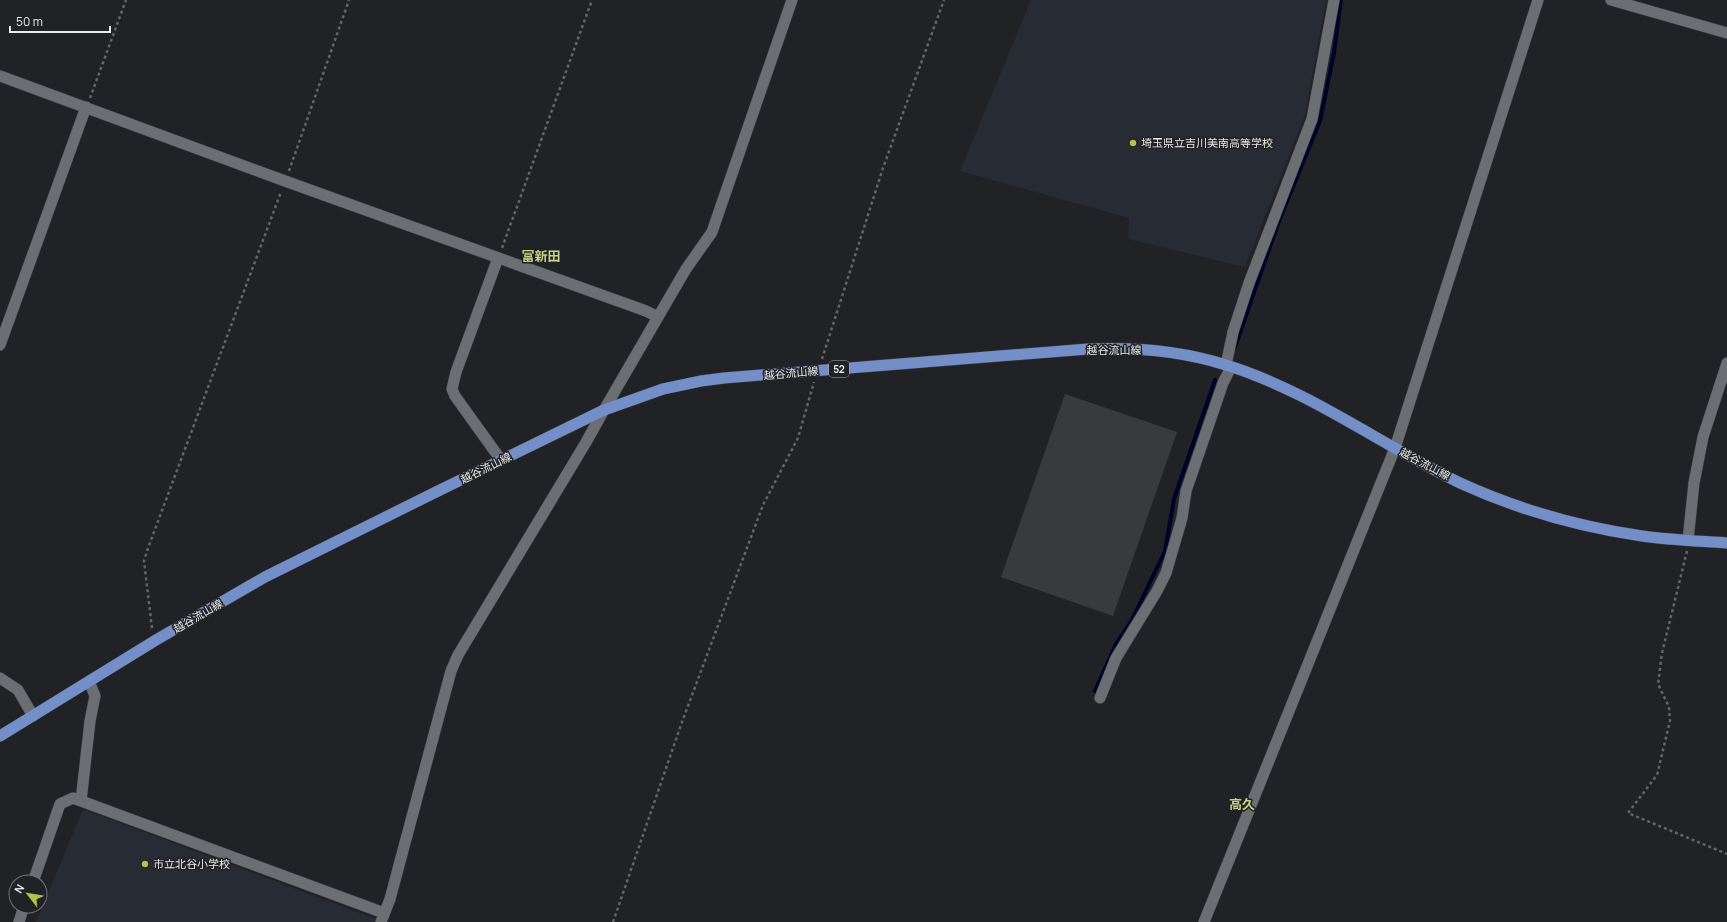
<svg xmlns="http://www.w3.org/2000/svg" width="1727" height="922" viewBox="0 0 1727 922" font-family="Manrope,'Noto Sans JP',sans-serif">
  <rect width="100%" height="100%" fill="#202225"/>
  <path fill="#272b34" d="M 1031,0 L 1326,0 L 1305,115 L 1245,267 L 1128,239 L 1129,218 L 960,171 Z
    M 83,809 L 376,919 L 375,922 L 36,922 Z"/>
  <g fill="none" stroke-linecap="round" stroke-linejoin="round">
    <path stroke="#000227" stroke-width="4" d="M 1235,347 L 1279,221 L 1320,121 L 1334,53 L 1341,0
      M 1095,691 L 1116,644 L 1131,622 L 1165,551 L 1174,499 L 1215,380"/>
  </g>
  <path fill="#393a3e" d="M 1065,394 L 1177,432 L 1113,616 L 1001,577 Z"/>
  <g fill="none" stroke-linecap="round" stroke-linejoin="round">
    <g stroke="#3b3c3f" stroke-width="12">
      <path id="minor" d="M 1611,0 L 1727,33
        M 498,258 L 456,372 L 452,389 L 455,396 L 501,460
        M 658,317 L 686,269 L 712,232 L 792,0
        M 0,345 L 86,107
        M 1226,365 L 1233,332 L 1249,283 L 1312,119 L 1334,0
        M 1395,448 L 1538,0
        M 1688,540 L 1694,483 L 1703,437 L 1727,363
        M 0,678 L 18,690 L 33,716
        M 1100,698 L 1116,658 L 1157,591 L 1166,573 L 1182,518 L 1186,491 L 1223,383 L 1231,367
        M 81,801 L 90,721 L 95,696 L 89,681
        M 33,882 L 60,804 L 73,798 L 384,913
        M 19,922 L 24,906
        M 381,922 L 390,899 L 451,671 L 458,655 L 585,444 L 604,410"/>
    </g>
    <g stroke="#3b3c3f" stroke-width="12">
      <path id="tertiary" d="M 0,76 L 285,181 L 646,311 L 658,317 L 604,410
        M 1204,922 L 1395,448"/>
    </g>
    <g stroke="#3b3c3f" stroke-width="12">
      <path id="primary" d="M 0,736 L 156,640 L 265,577 L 436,492 L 604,410 L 663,389 L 701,381 L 724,378 L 1088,349 C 1135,347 1182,351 1226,365 C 1310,391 1381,445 1460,483 C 1517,509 1580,527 1642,536 C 1670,540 1699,541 1727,543"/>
    </g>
    <path stroke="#636568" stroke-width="2.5" stroke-dasharray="3 3" stroke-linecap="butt" d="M 90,98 L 126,0
      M 289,171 L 349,0
      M 502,248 L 592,0
      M 822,359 L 883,168 L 944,0
      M 1687,551 L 1662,653 L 1658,684 L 1669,707 L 1670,721 L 1657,775 L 1628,813 L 1727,854
      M 152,628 L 144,561 L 148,548 L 281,192
      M 613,922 L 682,722 L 763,505 L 798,438 L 814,382"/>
    <use href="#minor" stroke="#6b6e72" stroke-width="11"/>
    <use href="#tertiary" stroke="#6b6e72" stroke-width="11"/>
    <use href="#primary" stroke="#748ec7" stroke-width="11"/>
  </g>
  <g fill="#b6c148" stroke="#202225" stroke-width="1.5">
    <circle cx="1133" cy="143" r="4"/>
    <circle cx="145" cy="864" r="4"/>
  </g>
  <g text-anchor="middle" stroke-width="3" stroke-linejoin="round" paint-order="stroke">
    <rect fill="#202225" stroke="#acaeb0" stroke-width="1" x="829" y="361" width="20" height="16" rx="3"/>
    <g font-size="10" font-weight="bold" fill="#e8eaec">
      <text x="839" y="373">52</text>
    </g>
    <g font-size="11" fill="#e8eaec" stroke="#202225" text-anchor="start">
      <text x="1141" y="147">埼玉県立吉川美南高等学校</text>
      <text x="153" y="868">市立北谷小学校</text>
    </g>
    <g font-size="11" fill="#e8eaec" stroke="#202225">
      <text x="1114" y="354">越谷流山線</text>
      <text transform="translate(791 373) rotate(-5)" y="4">越谷流山線</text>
      <text transform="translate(1425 464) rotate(28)" y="4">越谷流山線</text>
      <text transform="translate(486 468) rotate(-26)" y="4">越谷流山線</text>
      <text transform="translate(198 616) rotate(-30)" y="4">越谷流山線</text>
    </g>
    <g font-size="13" font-weight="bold" fill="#c8d184" stroke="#202225">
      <text x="541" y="261">富新田</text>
      <text x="1242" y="809">高久</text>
    </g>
  </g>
  <g transform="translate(28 894) rotate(301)"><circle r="19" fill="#202225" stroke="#707275"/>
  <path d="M0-3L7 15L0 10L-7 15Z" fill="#b6c148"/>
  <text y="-6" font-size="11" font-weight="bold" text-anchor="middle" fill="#e8eaec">N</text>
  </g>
  <path d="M10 26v6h100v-6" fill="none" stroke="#e8eaec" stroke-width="2"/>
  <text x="16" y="26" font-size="12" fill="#e8eaec" stroke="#202225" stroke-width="3" paint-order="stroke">50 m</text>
</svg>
